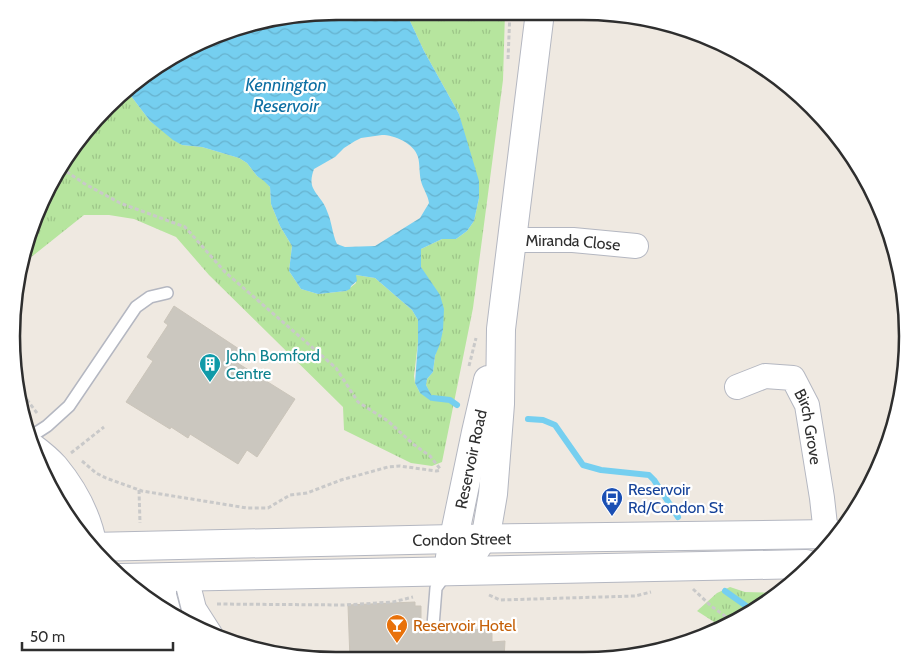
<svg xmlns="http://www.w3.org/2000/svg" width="919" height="672" viewBox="0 0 919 672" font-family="Cabin,sans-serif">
  <defs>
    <pattern id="park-tufts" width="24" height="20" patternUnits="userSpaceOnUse" patternTransform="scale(1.25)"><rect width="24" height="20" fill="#b6e59e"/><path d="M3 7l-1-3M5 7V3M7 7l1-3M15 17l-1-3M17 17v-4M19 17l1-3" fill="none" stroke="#9dc588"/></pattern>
    <pattern id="water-waves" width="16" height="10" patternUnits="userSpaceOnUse" patternTransform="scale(1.25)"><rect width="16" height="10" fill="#75cff0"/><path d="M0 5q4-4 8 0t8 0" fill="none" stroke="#66b2ce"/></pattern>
  </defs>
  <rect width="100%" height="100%" fill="#efe9e1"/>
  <path fill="url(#park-tufts)" d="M 408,11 L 505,12 L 503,80 L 473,308 L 442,462 L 432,466 L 411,463 L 344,430 L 343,407 L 209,275 L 176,237 L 134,219 L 109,215 L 84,215 L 20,266 L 45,192 L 92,122 L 128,92 L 150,121 L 182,145 L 202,147 L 239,158 L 247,163 L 257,176 L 264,180 L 270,187 L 271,204 L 280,226 L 292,246 L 289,271 L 301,289 L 318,294 L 346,291 L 356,283 L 356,275 L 375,278 L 412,310 L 418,320 L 418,342 L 414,376 L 415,383 L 420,393 L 431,395 L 426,385 L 427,379 L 433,372 L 435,356 L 443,330 L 428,281 L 421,267 L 421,249 L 442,239 L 456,239 L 467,231 L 474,221 L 479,198 L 459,114 L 424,51 L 410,21 Z
    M 730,587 L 745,592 L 781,593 L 722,627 L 697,611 L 717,593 Z"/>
  <path fill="url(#water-waves)" fill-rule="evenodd" d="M 336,11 L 408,11 L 410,21 L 424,51 L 459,114 L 479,181 L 479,198 L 474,221 L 467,231 L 456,239 L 442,239 L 421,249 L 421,267 L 440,295 L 444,309 L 443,330 L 440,344 L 435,356 L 433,372 L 427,379 L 426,385 L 433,398 L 431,401 L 420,393 L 415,383 L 418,342 L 418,320 L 412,310 L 375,278 L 356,275 L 357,281 L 351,286 L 350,289 L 346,291 L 318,294 L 301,289 L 289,271 L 292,246 L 280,226 L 271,204 L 270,187 L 264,181 L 257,176 L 247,163 L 239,158 L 202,147 L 182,145 L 173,140 L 150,121 L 128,92 L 173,55 L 252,22 ZM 382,135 C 394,135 414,143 418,157 C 420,164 419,173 421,181 C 423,189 428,195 429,203 L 420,218 L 375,246 L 345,247 L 337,244 C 332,233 332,222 327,211 C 324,201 316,195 313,188 C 310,181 312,175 314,169 L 335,157 L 344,148 L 355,141 L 361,138 Z"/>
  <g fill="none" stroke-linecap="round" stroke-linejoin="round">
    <path stroke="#75cff0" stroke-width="6" d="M 433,398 L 450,400 L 457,405
      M 528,419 L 543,420 L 555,425 L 583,465 L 601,470 L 649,475 L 654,480 L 678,517
      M 725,591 L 752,610"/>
  </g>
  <path fill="#cbc7bf" stroke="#cbc5ba" d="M 174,306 L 242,351 L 237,361 L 239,364 L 295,399 L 257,457 L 247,450 L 238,464 L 190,434 L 188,438 L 171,427 L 170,429 L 126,402 L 153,361 L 147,357 L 168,325 L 164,322 Z
    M 415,602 L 415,606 L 421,606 L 421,628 L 426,628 L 428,632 L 432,633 L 437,632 L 440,628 L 447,628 L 447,630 L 492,629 L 492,642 L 505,641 L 504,659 L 350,660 L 348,605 Z"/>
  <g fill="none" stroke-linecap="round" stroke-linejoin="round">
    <g stroke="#b4b7c1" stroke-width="14">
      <path id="lane" d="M 30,437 L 47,426 L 69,406 L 136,307 L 150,297 L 167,293
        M 433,626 L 436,588 L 446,574"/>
    </g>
    <g stroke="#b4b7c1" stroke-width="26">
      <g id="street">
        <path id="s1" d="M 512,240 L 573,240 L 636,246"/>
        <path id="s2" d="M 737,387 L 765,376 L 793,378 L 807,405 L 822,498 L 826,534"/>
        <path d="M 32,445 C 40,451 49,458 56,466 C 75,489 90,518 95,547"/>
        <path d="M 164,577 L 164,595 L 169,614"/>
        <path d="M 186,577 L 194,609 L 210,634"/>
      </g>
    </g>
    <g stroke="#b4b7c1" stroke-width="30">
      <g id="secondary">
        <path id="s3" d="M 91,547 L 454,539 L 833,534"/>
        <path d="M 473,553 L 482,539 L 487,529 L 493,494 L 500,404 L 501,329 L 540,12"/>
        <path id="s4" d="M 450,557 L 476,432 L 488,380"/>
        <path d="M 120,578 L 806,564"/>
      </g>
    </g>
    <path stroke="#c9c9c9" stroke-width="3" stroke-dasharray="4 2.5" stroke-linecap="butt" d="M 508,59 L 510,12
      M 61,168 L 85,184 L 120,203 L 185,227 L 225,272 L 336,368 L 358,402 L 388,421 L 413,444 L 430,456 L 441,470
      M 469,366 L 476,338
      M 19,389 L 37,413
      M 71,453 L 104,427
      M 82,461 L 96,473 L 106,478 L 142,491 L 247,508 L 268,508 L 290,495 L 307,493 L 341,480 L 388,467 L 400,466 L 436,471 L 441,470
      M 139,490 L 140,523
      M 693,589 L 711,606 L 732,621
      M 489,595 L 500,600 L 635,596 L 651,592
      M 217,604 L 344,605 L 393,602 L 413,597"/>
    <use href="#lane" stroke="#fff" stroke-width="11"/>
    <use href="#street" stroke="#fff" stroke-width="24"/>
    <use href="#secondary" stroke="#fff" stroke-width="28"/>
  </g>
  <defs>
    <g id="building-pin" transform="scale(1.125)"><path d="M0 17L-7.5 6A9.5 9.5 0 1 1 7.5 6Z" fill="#0f9aa8" stroke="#fff"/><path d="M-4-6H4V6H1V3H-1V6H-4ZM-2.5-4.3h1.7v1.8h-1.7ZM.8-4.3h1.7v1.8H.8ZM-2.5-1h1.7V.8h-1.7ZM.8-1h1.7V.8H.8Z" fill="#fff"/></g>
    <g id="bus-pin" transform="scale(1.125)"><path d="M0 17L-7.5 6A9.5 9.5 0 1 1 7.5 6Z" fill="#1a4fb4" stroke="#fff"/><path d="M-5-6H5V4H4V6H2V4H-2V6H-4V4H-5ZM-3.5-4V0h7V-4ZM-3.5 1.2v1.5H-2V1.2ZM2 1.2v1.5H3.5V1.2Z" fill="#fff"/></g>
    <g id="bar-pin" transform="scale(1.125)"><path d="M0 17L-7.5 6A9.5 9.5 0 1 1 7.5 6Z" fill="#e8710a" stroke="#fff"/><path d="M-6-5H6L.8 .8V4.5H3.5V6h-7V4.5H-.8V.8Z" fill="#fff"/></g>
  </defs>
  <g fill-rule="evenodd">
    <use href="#building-pin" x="210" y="364"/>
    <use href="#bus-pin" x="612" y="498"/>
    <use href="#bar-pin" x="397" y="625"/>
  </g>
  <g text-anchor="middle" stroke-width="4.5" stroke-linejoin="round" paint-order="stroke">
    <g font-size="16" fill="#2e2e2e" stroke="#fff">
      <text dy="6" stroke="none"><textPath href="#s1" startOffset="61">Miranda Close</textPath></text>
      <text dy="6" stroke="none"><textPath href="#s2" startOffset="110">Birch Grove</textPath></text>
      <text dy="6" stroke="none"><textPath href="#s4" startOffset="100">Reservoir Road</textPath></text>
      <text dy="6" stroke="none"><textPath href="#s3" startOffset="371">Condon Street</textPath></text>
    </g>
    <g font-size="16" fill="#0d838f" stroke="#fff" text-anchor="start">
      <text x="226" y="361">John Bomford<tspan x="226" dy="18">Centre</tspan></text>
    </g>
    <g font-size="16" fill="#164399" stroke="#fff" text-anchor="start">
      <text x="628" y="495">Reservoir<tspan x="628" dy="18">Rd/Condon St</tspan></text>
    </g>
    <g font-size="16" fill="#c56008" stroke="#fff" text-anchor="start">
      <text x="413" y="631">Reservoir Hotel</text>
    </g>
    <g font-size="18" font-style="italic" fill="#0d6fa3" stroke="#fff">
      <text x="286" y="91">Kennington<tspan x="286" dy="21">Reservoir</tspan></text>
    </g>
  </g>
  <path d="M0 0H919V672H0ZM336 20H583A316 316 0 0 1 899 336V336A316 316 0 0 1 583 652H336A316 316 0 0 1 20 336V336A316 316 0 0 1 336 20Z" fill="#fff" fill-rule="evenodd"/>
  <path fill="none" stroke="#2e2e2e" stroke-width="2.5" d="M336 20H583A316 316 0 0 1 899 336V336A316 316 0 0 1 583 652H336A316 316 0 0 1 20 336V336A316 316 0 0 1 336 20Z"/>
  <path d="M22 642v8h151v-8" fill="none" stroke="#2e2e2e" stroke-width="2.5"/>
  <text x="30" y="642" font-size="15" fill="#2e2e2e" stroke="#ffffff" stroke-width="4" paint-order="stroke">50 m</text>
</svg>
